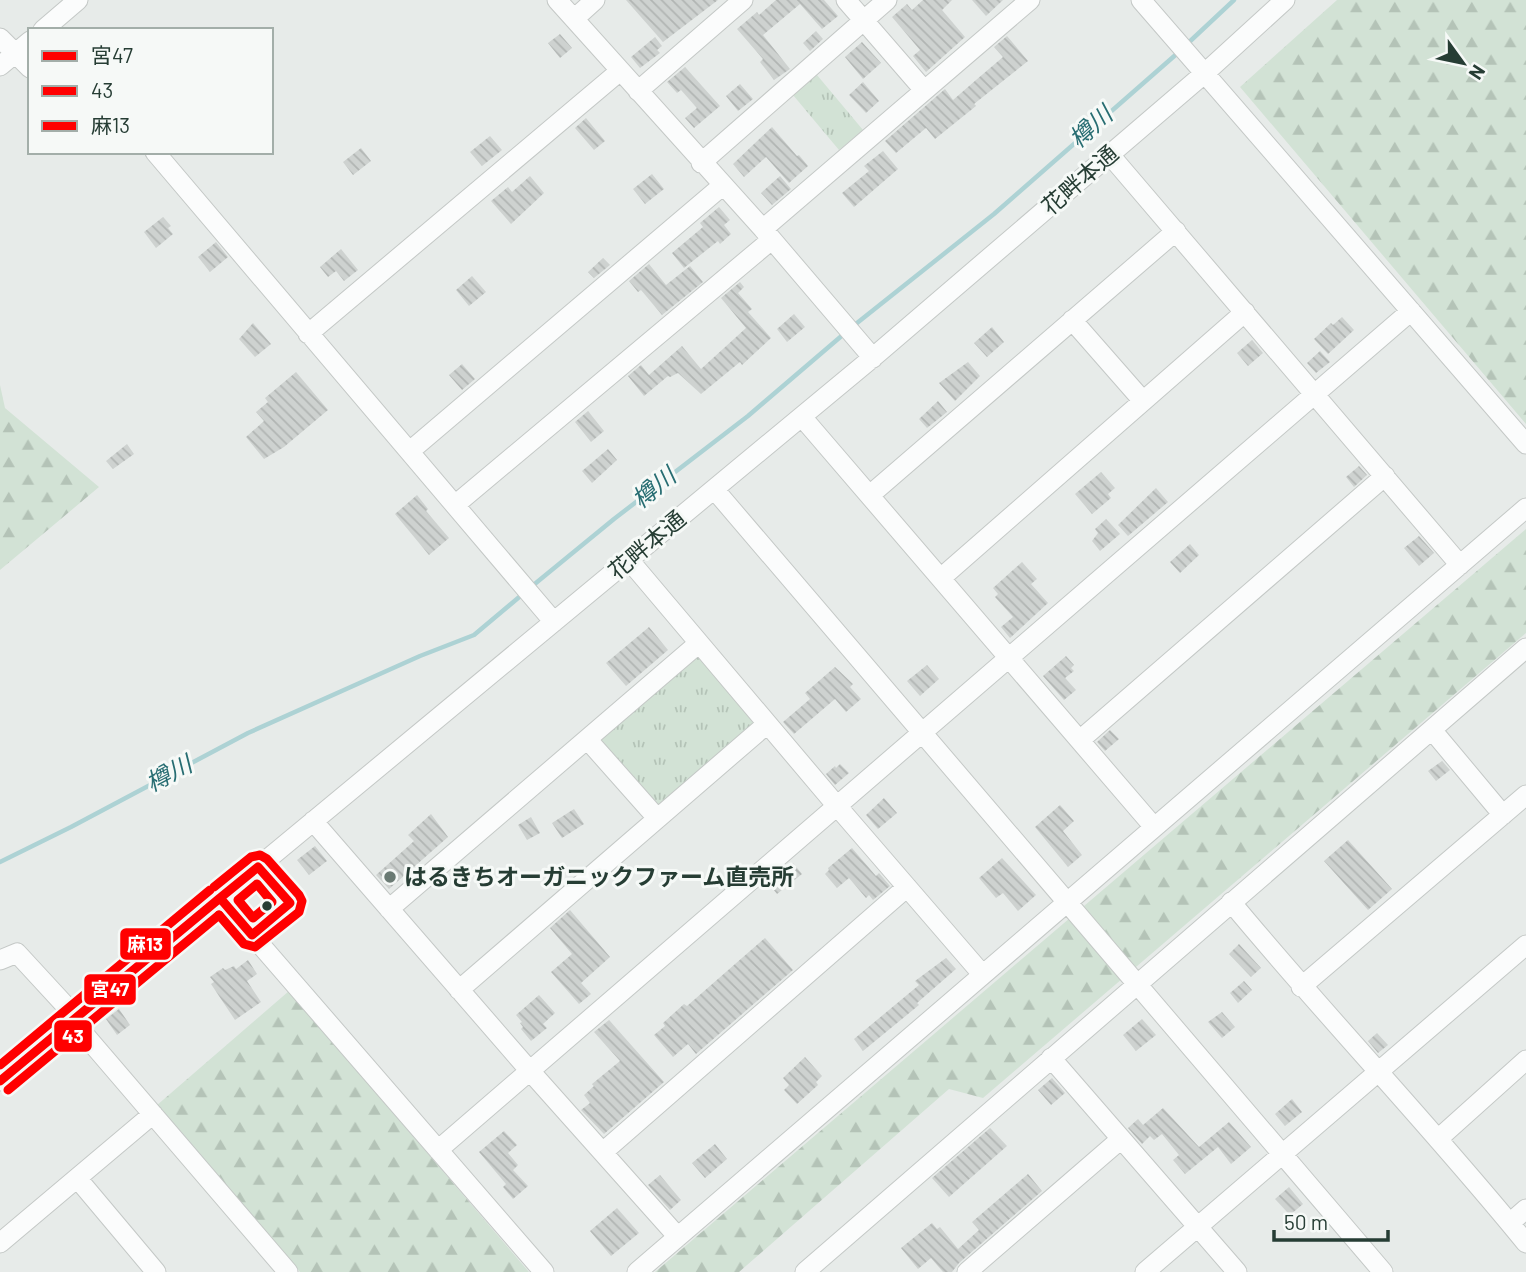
<svg xmlns="http://www.w3.org/2000/svg" width="1526" height="1272" viewBox="0 0 1526 1272" font-family="Barlow,'Noto Sans JP',sans-serif">
  <defs>
    <pattern id="forest-firs" width="22" height="20" patternUnits="userSpaceOnUse" patternTransform="scale(1.75)"><rect width="22" height="20" fill="#d2e2d5"/><path d="M5 1l3.5 6h-7zM16 11l3.5 6h-7z" fill="#b4c3b7"/></pattern>
    <pattern id="park-tufts" width="24" height="20" patternUnits="userSpaceOnUse" patternTransform="scale(1.75)"><rect width="24" height="20" fill="#d2e2d5"/><path d="M3 7l-1-3M5 7V3M7 7l1-3M15 17l-1-3M17 17v-4M19 17l1-3" fill="none" stroke="#b4c3b7"/></pattern>
    <pattern id="building-back-hatch" width="6" height="6" patternUnits="userSpaceOnUse" patternTransform="scale(1.75)"><rect width="6" height="6" fill="#ced2d0"/><path d="M-1 5l2 2M0 0l6 6M5-1l2 2" fill="none" stroke="#b1b5b3"/></pattern>
  </defs>
  <rect width="100%" height="100%" fill="#e7ebe9"/>
  <path fill="url(#forest-firs)" d="M 1337,0 L 1526,0 L 1526,424 L 1240,87 Z
    M 0,385 L 5,408 L 99,487 L 0,570 Z
    M 1526,529 L 1526,633 L 983,1098 L 949,1089 L 739,1272 L 655,1272 Z
    M 289,991 L 529,1272 L 300,1272 L 156,1106 Z"/>
  <path fill="url(#park-tufts)" d="M 817,75 L 863,130 L 839,150 L 793,95 Z
    M 693,655 L 701,657 L 754,719 L 752,727 L 657,808 L 652,808 L 598,737 Z"/>
  <g fill="none" stroke-linecap="round" stroke-linejoin="round">
    <path stroke="#add2d4" stroke-width="4.5" d="M 1186,45 L 1234,0
      M 852,327 L 994,214 L 1180,51
      M 531,587 L 614,519 L 748,416 L 845,333
      M 0,862 L 71,827 L 248,733 L 420,656 L 474,635 L 524,593"/>
  </g>
  <path fill="url(#building-back-hatch)" d="M 626,0 L 718,0 L 663,42 Z
    M 776,0 L 824,0 L 838,16 L 822,29 L 800,4 L 763,35 L 790,69 L 774,80 L 760,62 L 763,59 L 737,29 L 757,12 L 759,15 Z
    M 923,0 L 952,0 L 942,10 L 965,37 L 926,72 L 913,56 L 920,50 L 892,17 L 907,4 L 912,10 Z
    M 972,0 L 1003,0 L 986,16 Z
    M 816,31 L 823,39 L 810,51 L 803,43 Z
    M 560,34 L 572,48 L 560,58 L 548,43 Z
    M 1007,36 L 1028,61 L 974,104 L 976,106 L 935,139 L 926,128 L 896,153 L 885,141 L 945,89 L 953,100 L 976,80 L 1003,57 L 994,47 Z
    M 655,37 L 662,46 L 657,50 L 660,53 L 640,68 L 631,57 Z
    M 862,42 L 881,63 L 863,79 L 845,57 Z
    M 685,67 L 720,106 L 694,128 L 685,118 L 697,108 L 681,90 L 677,93 L 667,82 Z
    M 863,82 L 879,101 L 866,113 L 849,95 Z
    M 740,84 L 753,99 L 738,111 L 726,96 Z
    M 586,118 L 605,141 L 594,150 L 575,128 Z
    M 772,127 L 797,156 L 799,155 L 808,166 L 789,183 L 766,157 L 744,177 L 733,164 Z
    M 490,136 L 502,150 L 482,166 L 470,152 Z
    M 361,148 L 371,161 L 353,175 L 343,162 Z
    M 883,151 L 898,169 L 854,207 L 842,193 L 869,171 L 864,166 Z
    M 652,174 L 664,189 L 645,204 L 633,189 Z
    M 530,176 L 544,193 L 511,224 L 491,201 L 508,187 L 512,192 Z
    M 780,176 L 791,189 L 772,205 L 761,193 Z
    M 719,207 L 730,220 L 724,225 L 731,234 L 720,244 L 718,241 L 684,268 L 672,253 L 703,227 L 700,223 Z
    M 163,217 L 171,226 L 168,228 L 173,234 L 156,248 L 144,232 Z
    M 216,242 L 228,257 L 210,272 L 198,257 Z
    M 341,249 L 358,270 L 344,281 L 336,271 L 328,277 L 320,267 Z
    M 603,258 L 610,265 L 594,278 L 588,272 Z
    M 649,264 L 666,285 L 690,266 L 703,282 L 662,315 L 641,290 L 638,292 L 629,281 Z
    M 472,276 L 486,292 L 469,306 L 456,290 Z
    M 740,282 L 744,287 L 738,293 L 752,309 L 748,312 L 771,338 L 742,365 L 740,362 L 701,394 L 678,373 L 670,377 L 668,376 L 644,396 L 628,376 L 641,365 L 649,375 L 682,346 L 701,369 L 746,328 L 721,298 Z
    M 794,314 L 805,327 L 787,342 L 777,329 Z
    M 1342,317 L 1354,330 L 1328,354 L 1314,339 L 1331,323 L 1333,325 Z
    M 253,323 L 271,344 L 255,357 L 239,339 Z
    M 992,327 L 1004,342 L 987,357 L 974,343 Z
    M 1252,340 L 1263,353 L 1248,366 L 1237,353 Z
    M 1320,351 L 1330,362 L 1316,373 L 1307,363 Z
    M 968,362 L 980,376 L 955,401 L 939,383 Z
    M 462,364 L 475,379 L 462,390 L 449,375 Z
    M 296,372 L 328,410 L 284,447 L 264,459 L 246,437 L 264,421 L 256,412 L 268,402 L 265,398 Z
    M 938,401 L 947,412 L 927,428 L 919,419 Z
    M 588,411 L 604,431 L 591,442 L 575,422 Z
    M 127,444 L 134,454 L 113,469 L 106,461 Z
    M 608,449 L 617,460 L 592,483 L 582,471 Z
    M 1359,466 L 1367,475 L 1354,487 L 1346,477 Z
    M 1101,472 L 1115,488 L 1108,494 L 1111,498 L 1092,514 L 1075,494 Z
    M 1156,488 L 1168,502 L 1128,536 L 1118,525 Z
    M 417,495 L 428,509 L 426,511 L 449,538 L 429,555 L 395,514 Z
    M 1106,519 L 1120,534 L 1100,551 L 1092,541 L 1098,533 L 1095,529 Z
    M 1419,536 L 1434,553 L 1419,566 L 1404,548 Z
    M 1190,544 L 1199,555 L 1180,573 L 1170,562 Z
    M 1022,562 L 1037,579 L 1031,584 L 1048,603 L 1010,638 L 1001,627 L 1013,617 L 995,597 L 998,594 L 993,588 Z
    M 649,627 L 668,650 L 626,686 L 606,663 Z
    M 1066,656 L 1074,665 L 1071,668 L 1074,671 L 1065,678 L 1076,690 L 1064,700 L 1043,676 Z
    M 927,665 L 939,679 L 920,696 L 907,681 Z
    M 835,667 L 853,684 L 850,687 L 861,699 L 846,712 L 835,699 L 794,734 L 783,722 L 810,699 L 805,693 Z
    M 1110,730 L 1119,739 L 1105,751 L 1097,742 Z
    M 1442,761 L 1450,770 L 1436,781 L 1428,771 Z
    M 840,764 L 849,773 L 835,785 L 826,774 L 835,766 L 836,768 Z
    M 884,798 L 897,813 L 878,829 L 866,815 Z
    M 1060,805 L 1074,821 L 1063,831 L 1082,855 L 1068,867 L 1035,827 Z
    M 574,809 L 584,824 L 562,838 L 552,823 Z
    M 431,814 L 448,837 L 389,889 L 376,875 L 414,841 L 408,835 Z
    M 531,817 L 540,833 L 527,840 L 518,825 Z
    M 1348,840 L 1392,889 L 1368,910 L 1324,861 Z
    M 315,846 L 327,861 L 309,875 L 297,860 Z
    M 852,848 L 876,876 L 879,873 L 890,886 L 873,900 L 869,895 L 866,898 L 849,878 L 837,888 L 825,874 L 829,870 L 828,868 Z
    M 1002,858 L 1036,895 L 1018,911 L 1003,893 L 996,898 L 979,878 Z
    M 793,863 L 802,874 L 777,894 L 768,883 Z
    M 570,910 L 610,957 L 581,983 L 591,994 L 579,1004 L 551,972 L 572,954 L 550,928 Z
    M 765,938 L 793,970 L 696,1054 L 688,1044 L 673,1057 L 654,1035 L 665,1026 L 663,1023 L 684,1004 L 687,1006 Z
    M 1239,944 L 1261,968 L 1251,977 L 1229,954 Z
    M 946,958 L 956,969 L 917,1003 L 919,1005 L 863,1051 L 854,1039 L 919,985 L 915,981 Z
    M 248,960 L 257,974 L 247,981 L 261,1002 L 235,1020 L 211,984 L 214,982 L 210,977 L 223,968 L 225,970 L 234,966 L 236,969 Z
    M 1244,981 L 1252,990 L 1238,1003 L 1230,993 Z
    M 539,995 L 555,1013 L 543,1024 L 547,1028 L 531,1041 L 521,1029 L 523,1027 L 520,1023 L 522,1022 L 516,1015 Z
    M 119,1009 L 130,1025 L 117,1035 L 106,1019 Z
    M 1222,1012 L 1235,1027 L 1222,1038 L 1208,1022 Z
    M 1142,1019 L 1156,1035 L 1136,1051 L 1123,1035 Z
    M 609,1020 L 664,1082 L 604,1134 L 581,1110 L 590,1103 L 584,1095 L 594,1086 L 592,1084 L 620,1061 L 594,1032 Z
    M 1377,1033 L 1388,1045 L 1378,1053 L 1368,1041 Z
    M 805,1057 L 822,1076 L 816,1082 L 818,1085 L 797,1104 L 784,1090 L 789,1085 L 783,1078 Z
    M 1052,1078 L 1065,1093 L 1051,1105 L 1038,1090 Z
    M 1292,1099 L 1302,1112 L 1285,1126 L 1275,1114 Z
    M 1163,1108 L 1199,1147 L 1229,1122 L 1251,1147 L 1231,1164 L 1218,1147 L 1185,1174 L 1173,1160 L 1179,1155 L 1162,1134 L 1154,1140 L 1150,1136 L 1142,1144 L 1128,1128 L 1138,1119 L 1143,1125 Z
    M 990,1128 L 1007,1146 L 949,1197 L 932,1178 Z
    M 504,1131 L 517,1145 L 508,1153 L 518,1165 L 513,1170 L 528,1186 L 513,1199 L 503,1187 L 506,1184 L 479,1152 Z
    M 715,1144 L 727,1159 L 705,1178 L 692,1163 Z
    M 1028,1174 L 1042,1191 L 959,1263 L 952,1272 L 943,1272 L 931,1258 L 918,1269 L 901,1248 L 932,1223 L 937,1229 L 940,1227 L 958,1249 L 979,1230 L 972,1222 Z
    M 660,1175 L 681,1200 L 670,1210 L 648,1185 Z
    M 1289,1187 L 1303,1204 L 1290,1215 L 1275,1199 Z
    M 617,1208 L 639,1233 L 611,1256 L 590,1231 Z"/>
  <g fill="none" stroke-linecap="round" stroke-linejoin="round">
    <g stroke="#c4c8c6" stroke-width="21">
      <path id="minor" d="M 557,0 L 763,229 L 873,358
        M 846,0 L 924,90
        M 1141,0 L 1526,444
        M 574,19 L 595,0
        M 43,30 L 78,0
        M 0,38 L 30,68
        M 0,66 L 30,41
        M 638,91 L 743,0
        M 155,152 L 554,622
        M 1110,155 L 1460,565
        M 701,163 L 887,0
        M 763,229 L 1030,0
        M 1072,320 L 1143,401
        M 308,334 L 620,71
        M 802,417 L 1154,827
        M 410,451 L 722,186
        M 714,489 L 1383,1272
        M 870,495 L 1176,231
        M 455,505 L 770,241
        M 629,560 L 837,806 L 982,974
        M 941,578 L 1245,312
        M 1432,730 L 1503,815
        M 587,739 L 657,818
        M 1080,740 L 1385,476
        M 313,821 L 530,1071 L 678,1237
        M 220,898 L 544,1272
        M 1231,902 C 1327,1018 1431,1126 1526,1243
        M 389,909 L 699,643
        M 252,935 L 290,903 L 258,867
        M 0,960 L 17,953 L 76,1017
        M 1301,987 L 1526,795
        M 459,990 L 767,724
        M 72,1020 L 288,1272
        M 1051,1058 L 1237,1272
        M 0,1081 L 877,354 L 1205,73 L 1285,0
        M 1438,1139 L 1526,1060
        M 438,1150 L 1411,311
        M 603,1152 L 907,887
        M 77,1178 L 156,1272
        M 1510,1223 L 1526,1209
        M 0,1243 L 153,1114
        M 637,1272 L 1526,508
        M 805,1272 L 1526,648
        M 967,1272 L 1121,1139
        M 1145,1272 L 1526,945"/>
    </g>
    <use href="#minor" stroke="#fbfcfc" stroke-width="19"/>
    <g stroke="#f6f9f7" stroke-width="14">
      <path id="bus-1" d="M 258,867 L 290,903 L 252,935 L 220,898 Z
        M 0,1081 L 220,898"/>
    </g>
    <g stroke="#f6f9f7" stroke-width="14">
      <path id="bus-2" d="M 257,884 L 272,902 L 253,918 L 238,900 Z
        M 8,1090 L 219,915"/>
    </g>
    <g stroke="#f6f9f7" stroke-width="14">
      <path id="bus-3" d="M 214,887 L 251,857 L 260,855 L 267,859 L 299,895 L 302,901 L 299,912 L 255,947 L 244,944 L 219,915
        M 0,1065 L 210,890"/>
    </g>
    <use href="#bus-1" stroke="#f00" stroke-width="9"/>
    <use href="#bus-2" stroke="#f00" stroke-width="9"/>
    <use href="#bus-3" stroke="#f00" stroke-width="9"/>
  </g>
  <circle fill="#6a7a73" stroke="#f6f9f7" stroke-width="2.5" cx="390" cy="877" r="7"/>
  <circle fill="#263d34" stroke="#f6f9f7" stroke-width="2.5" cx="267" cy="906" r="6"/>
  <g text-anchor="middle" stroke-width="6" stroke-linejoin="round" paint-order="stroke">
    <g font-size="23" fill="#263d34" stroke="#f6f9f7">
      <text transform="translate(1080 180) rotate(-41)" y="8">花畔本通</text>
      <text transform="translate(647 545) rotate(-40)" y="8">花畔本通</text>
    </g>
    <g font-size="23" font-weight="bold" fill="#263d34" stroke="#f6f9f7" text-anchor="start">
      <text x="404" y="885">はるきちオーガニックファーム直売所</text>
    </g>
    <g font-size="24" font-style="italic" fill="#276d72" stroke="#f6f9f7">
      <text transform="translate(1091 127) rotate(-42)" y="8">樽川</text>
      <text transform="translate(654 488) rotate(-39)" y="8">樽川</text>
      <text transform="translate(169 774) rotate(-28)" y="8">樽川</text>
    </g>
  </g>
  <g stroke="#f6f9f7" stroke-width="2.5">
    <rect x="119" y="927" width="53" height="34" rx="7" fill="#f00"/>
    <rect x="83" y="973" width="54" height="33" rx="7" fill="#f00"/>
    <rect x="53" y="1019" width="40" height="34" rx="7" fill="#f00"/>
  </g>
  <g font-size="19" text-anchor="middle" font-weight="bold" fill="#fff">
    <text x="145" y="951">麻13</text>
    <text x="110" y="996">宮47</text>
    <text x="73" y="1043">43</text>
  </g>
  <rect x="28" y="28" width="245" height="126" fill="#f6f9f7" stroke="#a3aea9" stroke-width="2"/>
  <rect x="42" y="51" width="35" height="10" fill="#ff0000" stroke="#a3aea9" stroke-width="2"/>
  <text x="91" y="63" font-size="21" fill="#263d34">宮47</text>
  <rect x="42" y="86" width="35" height="10" fill="#ff0000" stroke="#a3aea9" stroke-width="2"/>
  <text x="91" y="98" font-size="21" fill="#263d34">43</text>
  <rect x="42" y="121" width="35" height="10" fill="#ff0000" stroke="#a3aea9" stroke-width="2"/>
  <text x="91" y="133" font-size="21" fill="#263d34">麻13</text>
  <g transform="translate(1463 63) rotate(123)" stroke="#f6f9f7" stroke-width="5" paint-order="stroke">
  <path d="M0-5L12 26L0 18L-12 26Z" fill="#263d34"/>
  <text y="-10" font-size="19" font-weight="bold" text-anchor="middle" fill="#263d34">N</text>
  </g>
  <path d="M1274 1230v10h114v-10" fill="none" stroke="#263d34" stroke-width="3.5"/>
  <text x="1284" y="1230" font-size="21" fill="#263d34" stroke="#f6f9f7" stroke-width="5" paint-order="stroke">50 m</text>
</svg>
